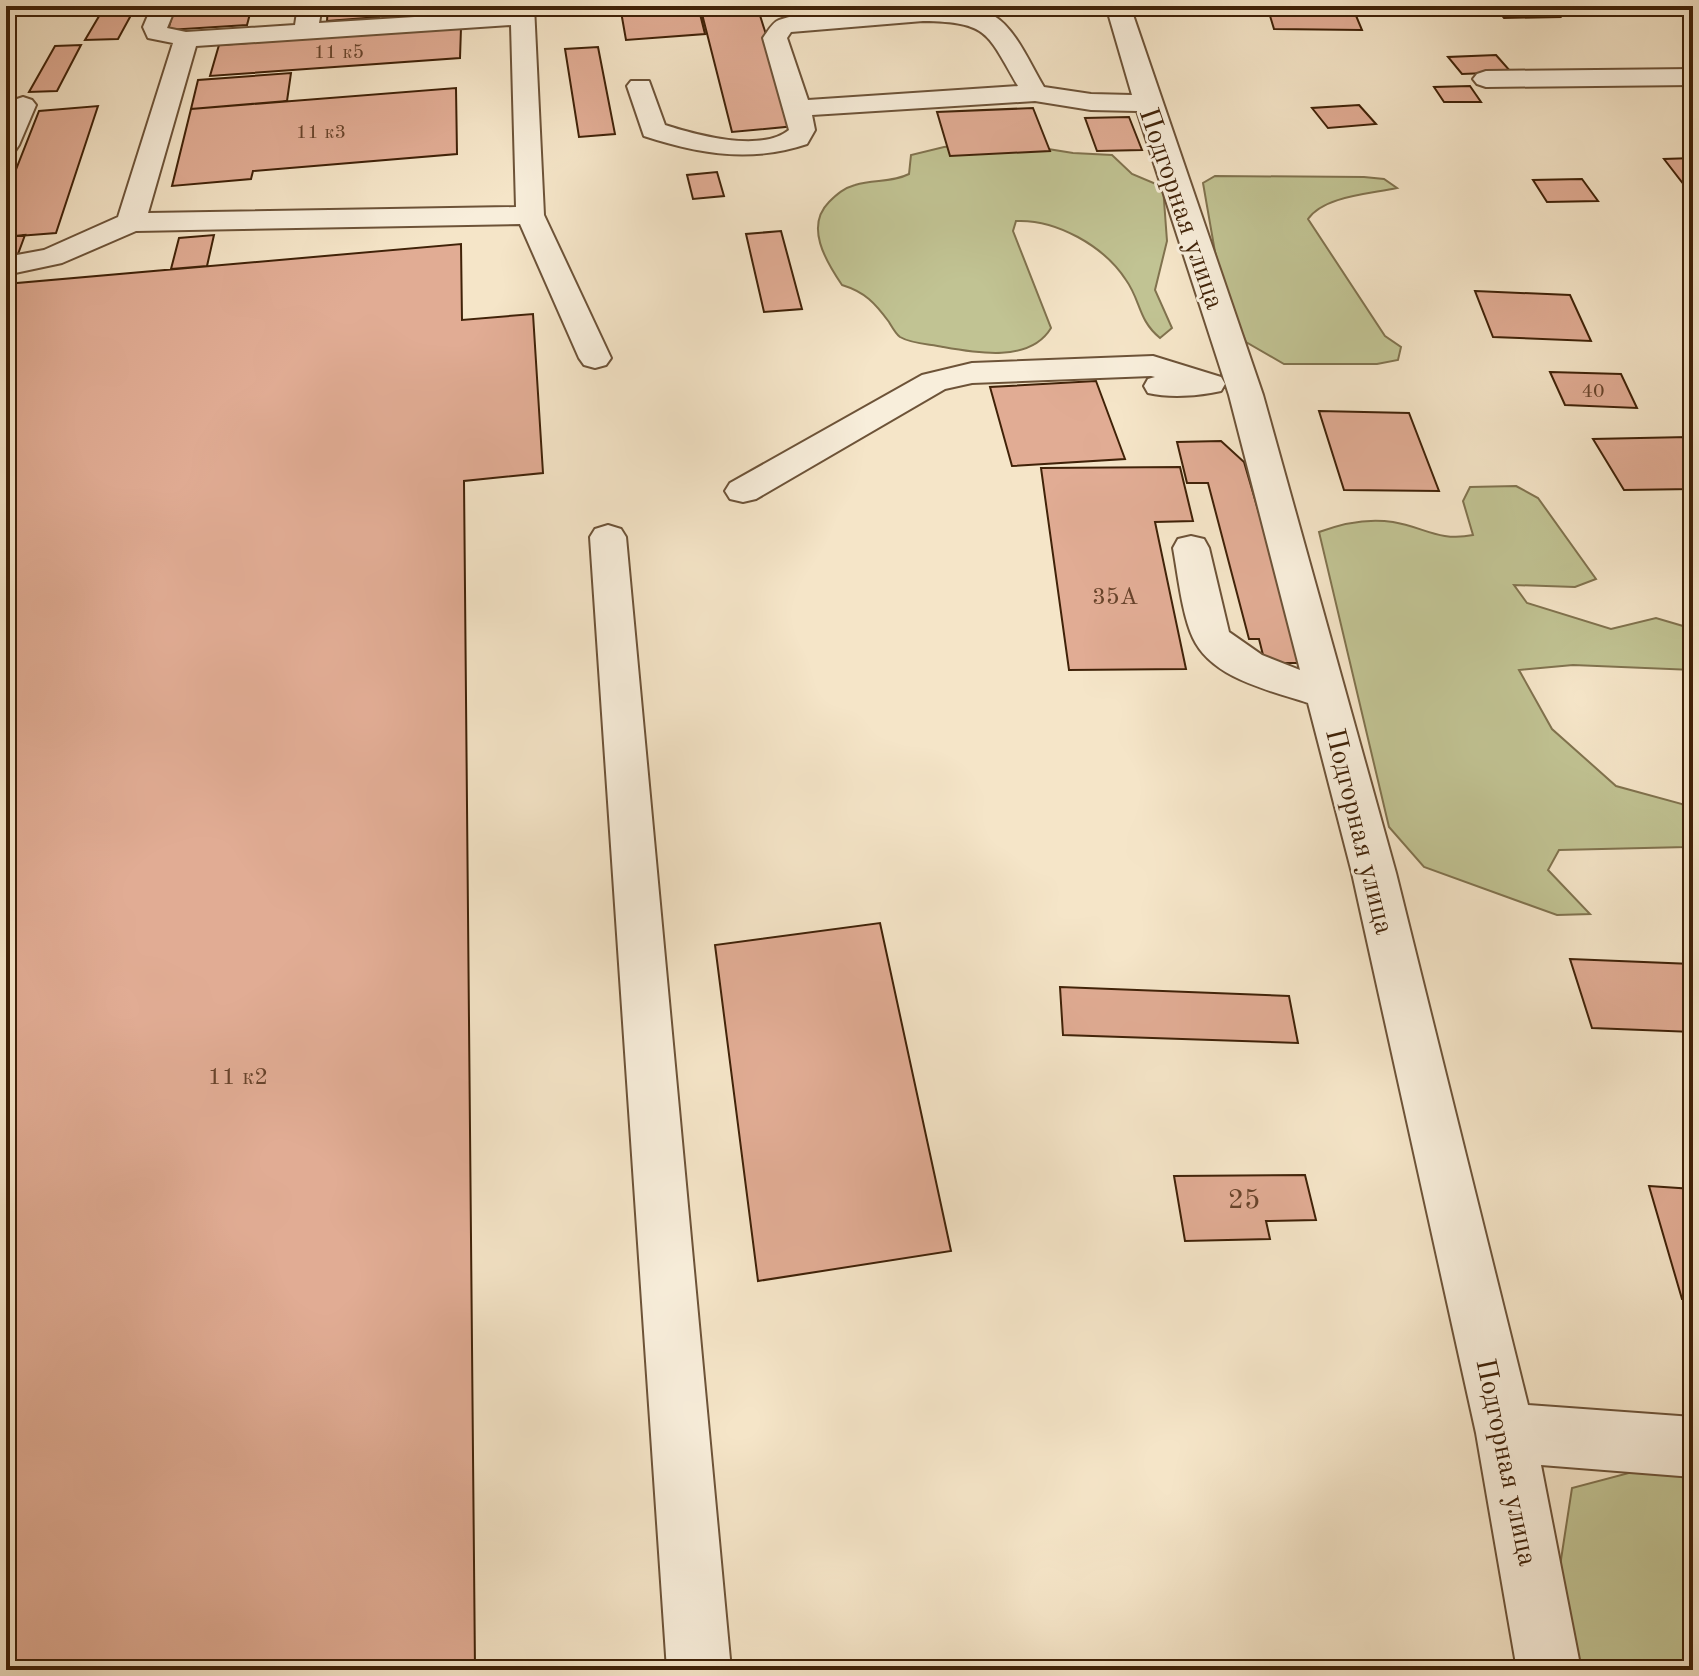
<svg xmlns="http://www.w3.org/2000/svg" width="1699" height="1676" viewBox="0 0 1699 1676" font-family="'Old Standard TT',serif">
  <rect width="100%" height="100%" fill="#f5e5c8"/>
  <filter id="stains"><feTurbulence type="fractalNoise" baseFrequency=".0025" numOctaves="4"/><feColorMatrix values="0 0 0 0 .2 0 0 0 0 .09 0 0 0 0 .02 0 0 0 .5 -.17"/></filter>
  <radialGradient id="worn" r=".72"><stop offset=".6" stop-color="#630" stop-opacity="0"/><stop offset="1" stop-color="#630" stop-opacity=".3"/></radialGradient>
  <path fill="#c1c393" stroke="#80724e" stroke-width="2" d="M 998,141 L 1073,153 L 1112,155 L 1132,174 L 1163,187 L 1167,241 L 1155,290 L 1172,328 L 1160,338 C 1138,320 1141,301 1126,280 C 1104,246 1056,219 1016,221 L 1013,231 L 1051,328 C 1030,363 976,353 943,347 C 929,344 912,344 900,337 C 896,334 892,327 889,322 C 875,303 865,292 842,285 C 825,260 805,226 829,202 C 837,194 844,188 855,185 C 874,179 891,183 909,174 L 911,155 L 944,147 Z
    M 1215,176 L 1364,177 L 1384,179 L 1397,188 C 1370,194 1324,196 1308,219 L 1385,336 L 1401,347 L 1398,360 L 1377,364 L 1284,364 L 1246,342 L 1230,305 L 1215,252 L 1203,183 Z
    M 1516,486 L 1538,498 L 1596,579 L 1575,587 L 1514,585 L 1527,603 L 1611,629 L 1656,618 L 1683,626 L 1693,633 L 1693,670 L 1573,665 L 1519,670 L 1552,729 L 1616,786 L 1682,804 L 1693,819 L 1693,837 L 1687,847 L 1559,850 L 1548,870 L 1590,914 L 1557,915 L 1424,867 L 1389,827 L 1319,532 C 1343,523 1368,518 1393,522 C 1424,527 1439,542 1473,535 L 1463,501 L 1470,487 Z
    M 1693,1456 L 1693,1670 L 1574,1670 L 1556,1592 L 1572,1488 Z"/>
  <path fill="#e1ac94" stroke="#402208" stroke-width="2" d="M 105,6 L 136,6 L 118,39 L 85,40 Z
    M 175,6 L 252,6 L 247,25 L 168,30 Z
    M 328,6 L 379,6 L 379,17 L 327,21 Z
    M 405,6 L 456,6 L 456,16 L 404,19 Z
    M 620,6 L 698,6 L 705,34 L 626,40 Z
    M 700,6 L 757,6 L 795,126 L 732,132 Z
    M 1267,6 L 1352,6 L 1362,30 L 1274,29 Z
    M 1495,6 L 1551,6 L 1560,17 L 1504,18 Z
    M 461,28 L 460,58 L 210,76 L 219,45 Z
    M 81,45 L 57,91 L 29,92 L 55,46 Z
    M 598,47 L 615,134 L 579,137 L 565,49 Z
    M 1496,55 L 1511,72 L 1462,74 L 1448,57 Z
    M 291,73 L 287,101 L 191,109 L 198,80 Z
    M 1470,86 L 1481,102 L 1444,102 L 1434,87 Z
    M 456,88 L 457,154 L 253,171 L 251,179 L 172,186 L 191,109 Z
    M 1359,105 L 1376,124 L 1328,128 L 1312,108 Z
    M 98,106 L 56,233 L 6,237 L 6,195 L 39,111 Z
    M 1033,108 L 1050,151 L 950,156 L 937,112 Z
    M 1129,117 L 1142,150 L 1097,151 L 1085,118 Z
    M 1693,158 L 1693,190 L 1688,190 L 1664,159 Z
    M 717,172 L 724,196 L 693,199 L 687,175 Z
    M 1582,179 L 1598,201 L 1547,202 L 1533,180 Z
    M 781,231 L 802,309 L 764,312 L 746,234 Z
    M 25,235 L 7,284 L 6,284 L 6,237 Z
    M 214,235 L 207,266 L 171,269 L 179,238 Z
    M 461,244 L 462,320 L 533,314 L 543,473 L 464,481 L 475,1670 L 6,1670 L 6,284 Z
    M 1475,291 L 1570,295 L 1591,341 L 1493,337 Z
    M 1550,372 L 1621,374 L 1637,408 L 1565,405 Z
    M 1096,381 L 1125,459 L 1012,466 L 990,387 Z
    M 1319,411 L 1409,413 L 1439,491 L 1344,490 Z
    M 1688,437 L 1693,444 L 1693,489 L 1624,490 L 1593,439 Z
    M 1221,441 L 1244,462 L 1303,663 L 1265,663 L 1259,639 L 1249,639 L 1208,483 L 1187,483 L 1177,442 Z
    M 1180,467 L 1193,521 L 1155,522 L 1186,669 L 1069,670 L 1041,468 Z
    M 880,923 L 951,1251 L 758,1281 L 715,945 Z
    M 1570,959 L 1692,964 L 1693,1032 L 1592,1028 Z
    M 1060,987 L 1289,996 L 1298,1043 L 1063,1035 Z
    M 1305,1175 L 1316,1220 L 1266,1221 L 1270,1239 L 1185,1241 L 1174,1176 Z
    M 1649,1186 L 1693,1189 L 1693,1300 L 1682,1299 Z"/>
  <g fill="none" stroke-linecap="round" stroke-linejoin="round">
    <g stroke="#6d5338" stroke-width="4">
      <path id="minor" d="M 152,6 L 176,6 L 167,28 L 186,32 L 295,25 L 298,6 L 322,6 L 319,23 L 510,11 L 510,6 L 534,6 L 544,215 L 611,358 L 606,365 L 595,368 L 584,365 L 579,358 L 520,224 L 136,231 L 62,263 L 15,273 L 6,271 L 6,257 L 44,250 L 118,217 L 173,43 L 148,38 L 143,27 ZM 511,25 L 516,207 L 148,213 L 196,46 Z
        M 1106,6 L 1130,6 L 1263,395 L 1396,873 L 1528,1405 L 1693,1417 L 1693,1477 L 1541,1465 L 1581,1670 L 1517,1670 L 1476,1433 L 1352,873 L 1308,703 C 1270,690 1212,679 1193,638 C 1182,614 1178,575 1173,548 L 1178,539 L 1191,536 L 1204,539 L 1209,548 L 1229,632 L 1262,655 L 1300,670 L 1229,395 L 1137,111 L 1091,110 L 1035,101 L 812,115 L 815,130 L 807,144 C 750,163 700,154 644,136 L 627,86 L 631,81 L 649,81 L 665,125 C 696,135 761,153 789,130 L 763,38 C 768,31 772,23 779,20 C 811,8 965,0 994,16 C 1016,29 1031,66 1044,87 L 1091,94 L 1132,95 ZM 923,21 C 989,22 987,33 1018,86 L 808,100 L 787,38 L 791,32 Z
        M 1693,69 L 1693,85 L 1486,87 L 1477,84 L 1473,79 L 1477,74 L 1486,71 Z
        M 23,97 L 32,100 L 36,105 L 19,145 L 15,151 L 6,153 L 6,114 L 14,100 Z
        M 1153,356 L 1221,377 L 1225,384 L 1221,391 C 1199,396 1170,398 1148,393 L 1144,386 L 1148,379 L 1155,377 L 1151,376 L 972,383 L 945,389 L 756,499 L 743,502 L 730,499 L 725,491 L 730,483 L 922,375 L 972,363 Z
        M 608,525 L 621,529 L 626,537 L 731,1670 L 667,1670 L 590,537 L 595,529 Z"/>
    </g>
    <use href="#minor" fill="#f8eedb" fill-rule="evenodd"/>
  </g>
  <g text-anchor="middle" stroke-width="6" stroke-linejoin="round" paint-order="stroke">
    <g font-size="20" fill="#68442b">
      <text x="339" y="58">11 к5</text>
      <text x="321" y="138">11 к3</text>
      <text x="1593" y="397">40</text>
    </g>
    <g font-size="24" fill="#68442b">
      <text x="1115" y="604">35А</text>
      <text x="238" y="1084">11 к2</text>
    </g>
    <g font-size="28" fill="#402208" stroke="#f8eedb">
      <text transform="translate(1183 208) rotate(71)" y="10">Подгорная улица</text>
      <text transform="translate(1361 831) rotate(76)" y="10">Подгорная улица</text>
      <text transform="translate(1508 1462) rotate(78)" y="10">Подгорная улица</text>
    </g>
    <g font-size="28" fill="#68442b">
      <text x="1244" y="1208">25</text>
    </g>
  </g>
  <rect width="1699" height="1676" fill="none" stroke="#f5e5c8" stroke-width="32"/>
  <rect x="8" y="8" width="1683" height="1660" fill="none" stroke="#402208" stroke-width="4"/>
  <rect x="16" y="16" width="1667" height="1644" fill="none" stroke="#402208" stroke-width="2"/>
  <rect width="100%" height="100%" filter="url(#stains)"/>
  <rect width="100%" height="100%" fill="url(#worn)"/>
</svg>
